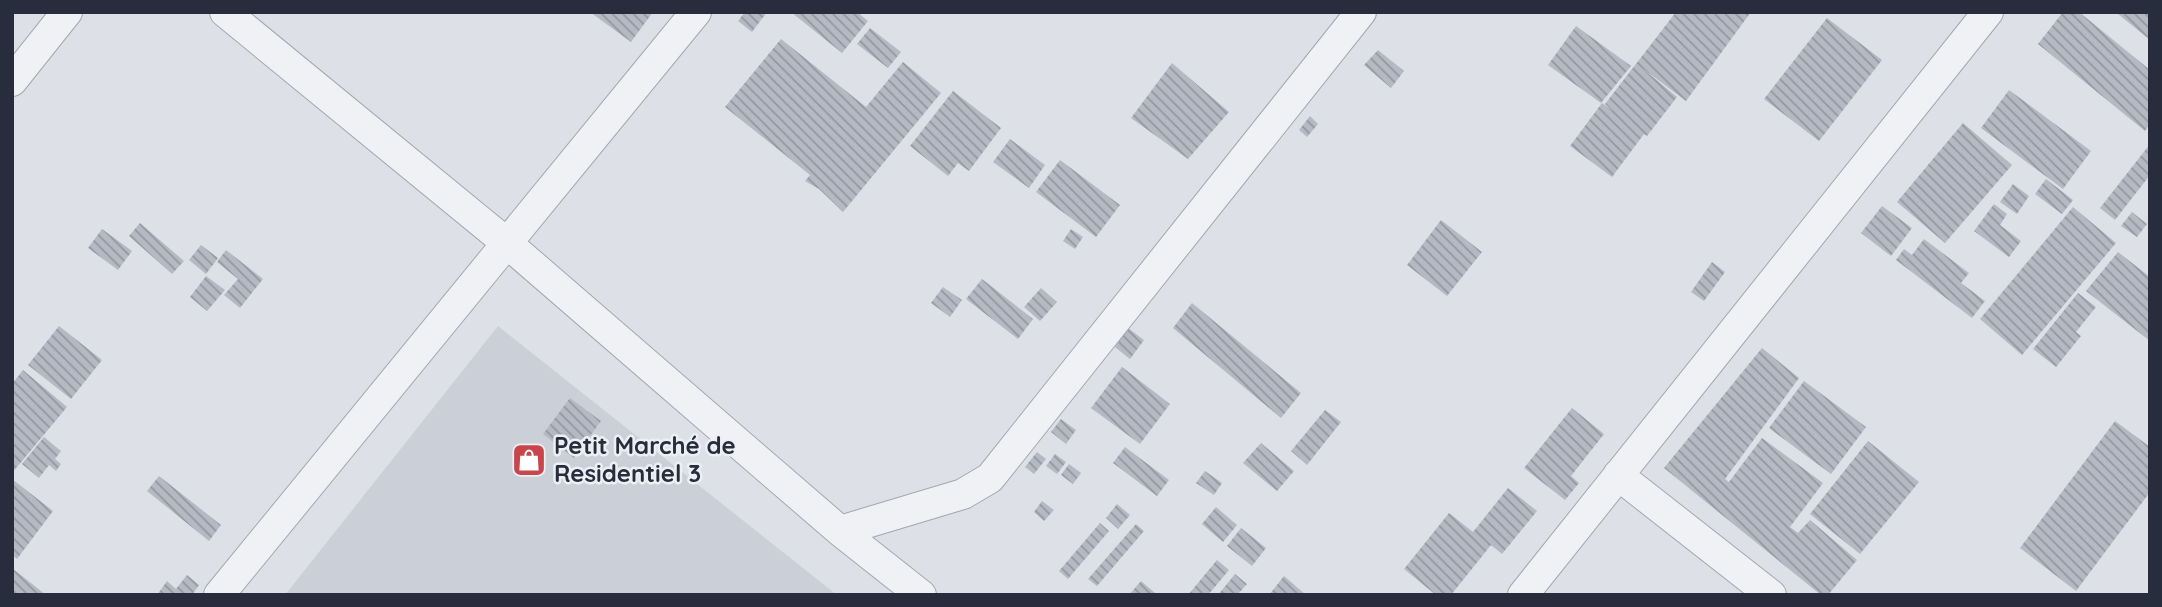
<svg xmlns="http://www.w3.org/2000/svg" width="2162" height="607" viewBox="0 0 2162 607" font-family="Quicksand,sans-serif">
  <defs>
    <pattern id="building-back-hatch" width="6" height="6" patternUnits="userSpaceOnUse" patternTransform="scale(1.75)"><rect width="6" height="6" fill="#b5b9c3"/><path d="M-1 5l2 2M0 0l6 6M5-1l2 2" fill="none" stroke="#9397a0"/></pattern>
  </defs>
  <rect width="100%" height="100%" fill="#dde0e7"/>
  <path fill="#cbcfd8" d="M 498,326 L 837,595 L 285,595 Z"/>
  <path fill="url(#building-back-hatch)" d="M 590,12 L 653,12 L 631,42 Z
    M 745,12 L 767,12 L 752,32 L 738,21 Z
    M 791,12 L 857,12 L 868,21 L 842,53 Z
    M 1676,12 L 1751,12 L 1686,101 L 1642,68 L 1677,97 L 1647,136 L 1644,134 L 1612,177 L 1570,146 L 1602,103 L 1613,111 L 1605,104 Z
    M 2063,12 L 2079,12 L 2150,70 L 2150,124 L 2145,131 L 2038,44 Z
    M 2119,12 L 2150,12 L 2150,40 L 2118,14 Z
    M 1827,18 L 1882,60 L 1819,141 L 1764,99 Z
    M 1576,26 L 1631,66 L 1601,103 L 1548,65 Z
    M 870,28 L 901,52 L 888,68 L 857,44 Z
    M 781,39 L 866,107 L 903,62 L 941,93 L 843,212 L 819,189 L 805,181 L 810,175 L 725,107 Z
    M 1378,50 L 1404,71 L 1391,88 L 1364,65 Z
    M 1172,63 L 1229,112 L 1188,159 L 1131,118 Z
    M 2009,90 L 2091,151 L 2063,189 L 1981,128 Z
    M 953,91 L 1001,128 L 969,171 L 958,163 L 948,176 L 910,146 Z
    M 1310,116 L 1318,124 L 1307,137 L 1299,130 Z
    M 1963,123 L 2012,165 L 1945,243 L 1897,202 Z
    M 1010,139 L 1045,165 L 1029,188 L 993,162 Z
    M 2150,144 L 2150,175 L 2115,220 L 2100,208 Z
    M 1060,160 L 1120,205 L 1096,237 L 1036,192 Z
    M 2046,179 L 2073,200 L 2062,214 L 2035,194 Z
    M 2013,184 L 2029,196 L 2017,214 L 2000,202 Z
    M 1994,204 L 2007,214 L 2000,225 L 2021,241 L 2009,257 L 1974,231 Z
    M 1882,206 L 1912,228 L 1891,256 L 1861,233 Z
    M 2073,207 L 2116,243 L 2022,355 L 1980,319 Z
    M 2132,212 L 2147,224 L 2137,237 L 2121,226 Z
    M 1441,220 L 1482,252 L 1447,296 L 1407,265 Z
    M 140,223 L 184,261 L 172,274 L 129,236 Z
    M 102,229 L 132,251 L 118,270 L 88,248 Z
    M 1071,229 L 1083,237 L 1075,249 L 1063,241 Z
    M 1924,239 L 1969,273 L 1961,283 L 1985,301 L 1972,318 L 1896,260 L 1904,249 L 1912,255 Z
    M 201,245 L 218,258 L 206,274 L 189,260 Z
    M 226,250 L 263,279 L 240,308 L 224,295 L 238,279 L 217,262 Z
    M 2118,252 L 2150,277 L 2150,341 L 2086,291 Z
    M 1712,262 L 1725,272 L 1704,301 L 1691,292 Z
    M 206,276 L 225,290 L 207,311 L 190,297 Z
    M 982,279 L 1033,319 L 1018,339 L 966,299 Z
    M 943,287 L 962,300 L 950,317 L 931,303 Z
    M 1041,288 L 1057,302 L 1040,321 L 1024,307 Z
    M 2078,293 L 2096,307 L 2076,332 L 2081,336 L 2056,367 L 2033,349 Z
    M 1192,303 L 1301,393 L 1281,418 L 1173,328 Z
    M 59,326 L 102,360 L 71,399 L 28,365 Z
    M 1128,328 L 1144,340 L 1130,359 L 1115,347 Z
    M 1762,348 L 1799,378 L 1725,479 L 1729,482 L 1762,438 L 1823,483 L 1790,527 L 1798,533 L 1810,520 L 1857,560 L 1828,595 L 1821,595 L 1664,468 Z
    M 1122,367 L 1170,404 L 1140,444 L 1091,408 Z
    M 23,370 L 67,407 L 12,473 L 12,384 Z
    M 1804,381 L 1866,427 L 1831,474 L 1769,428 Z
    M 570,398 L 601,421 L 574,458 L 543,434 Z
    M 1572,408 L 1604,434 L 1571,476 L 1579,483 L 1565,500 L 1524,468 Z
    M 1325,410 L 1341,422 L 1307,465 L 1291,451 Z
    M 1061,419 L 1076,430 L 1066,444 L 1051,432 Z
    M 2115,421 L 2150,447 L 2150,492 L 2076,591 L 2020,548 Z
    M 44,437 L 61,451 L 55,459 L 61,464 L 56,471 L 49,465 L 39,478 L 22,464 Z
    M 1868,441 L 1919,482 L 1860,554 L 1810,514 Z
    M 1261,443 L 1294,471 L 1277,491 L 1243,463 Z
    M 1125,447 L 1169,480 L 1157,496 L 1113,463 Z
    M 1037,452 L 1046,459 L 1034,474 L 1025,467 Z
    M 1055,454 L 1066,462 L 1057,474 L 1046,466 Z
    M 1069,464 L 1081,473 L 1073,484 L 1061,475 Z
    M 1205,471 L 1222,483 L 1214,495 L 1196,483 Z
    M 159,476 L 221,525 L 209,541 L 147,491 Z
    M 12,479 L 53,511 L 17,559 L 12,555 Z
    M 1508,488 L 1537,511 L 1502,554 L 1491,545 L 1451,595 L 1436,595 L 1404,569 L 1449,513 L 1473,532 Z
    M 1042,501 L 1054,510 L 1044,521 L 1034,512 Z
    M 1117,504 L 1130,515 L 1118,529 L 1106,518 Z
    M 1216,507 L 1237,525 L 1223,542 L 1202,524 Z
    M 1100,523 L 1109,531 L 1068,579 L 1059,571 Z
    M 1136,524 L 1144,531 L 1097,586 L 1088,579 Z
    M 1241,528 L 1266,548 L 1252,566 L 1227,546 Z
    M 1217,560 L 1229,570 L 1208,595 L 1188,595 Z
    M 12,568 L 46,595 L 12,595 Z
    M 1235,574 L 1247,584 L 1237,595 L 1218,595 Z
    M 187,575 L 199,585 L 192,595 L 157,595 L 167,581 L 176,589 Z
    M 1284,576 L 1306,595 L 1269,595 Z
    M 1141,581 L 1155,593 L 1154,595 L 1129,595 Z"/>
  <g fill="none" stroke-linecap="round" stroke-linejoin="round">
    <g stroke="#a3a7b0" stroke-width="32">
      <path id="street" d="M 225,12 L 508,244 L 840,531 L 921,595
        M 12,81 L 67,12
        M 1618,475 L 1771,595
        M 840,531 L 963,494 L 990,478 L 1361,12
        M 219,595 L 696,12
        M 1523,595 L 1988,12"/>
    </g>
    <use href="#street" stroke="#f0f1f5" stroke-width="30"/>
  </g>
  <defs>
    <g id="shop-square" transform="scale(1.75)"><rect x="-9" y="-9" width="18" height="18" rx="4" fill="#c9454d" stroke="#eceff4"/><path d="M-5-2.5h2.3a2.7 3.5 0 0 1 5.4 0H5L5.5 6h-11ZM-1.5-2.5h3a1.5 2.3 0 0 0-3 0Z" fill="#fff"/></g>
  </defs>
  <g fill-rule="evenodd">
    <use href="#shop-square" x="529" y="460"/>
  </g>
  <g text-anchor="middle" stroke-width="5" stroke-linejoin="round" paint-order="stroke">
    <g font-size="24" font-weight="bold" fill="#272d3c" stroke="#eceff4" text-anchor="start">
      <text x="554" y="454">Petit Marché de<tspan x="554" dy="28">Residentiel 3</tspan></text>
    </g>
  </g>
  <rect width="2162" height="607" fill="none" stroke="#272d3c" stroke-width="28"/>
</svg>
